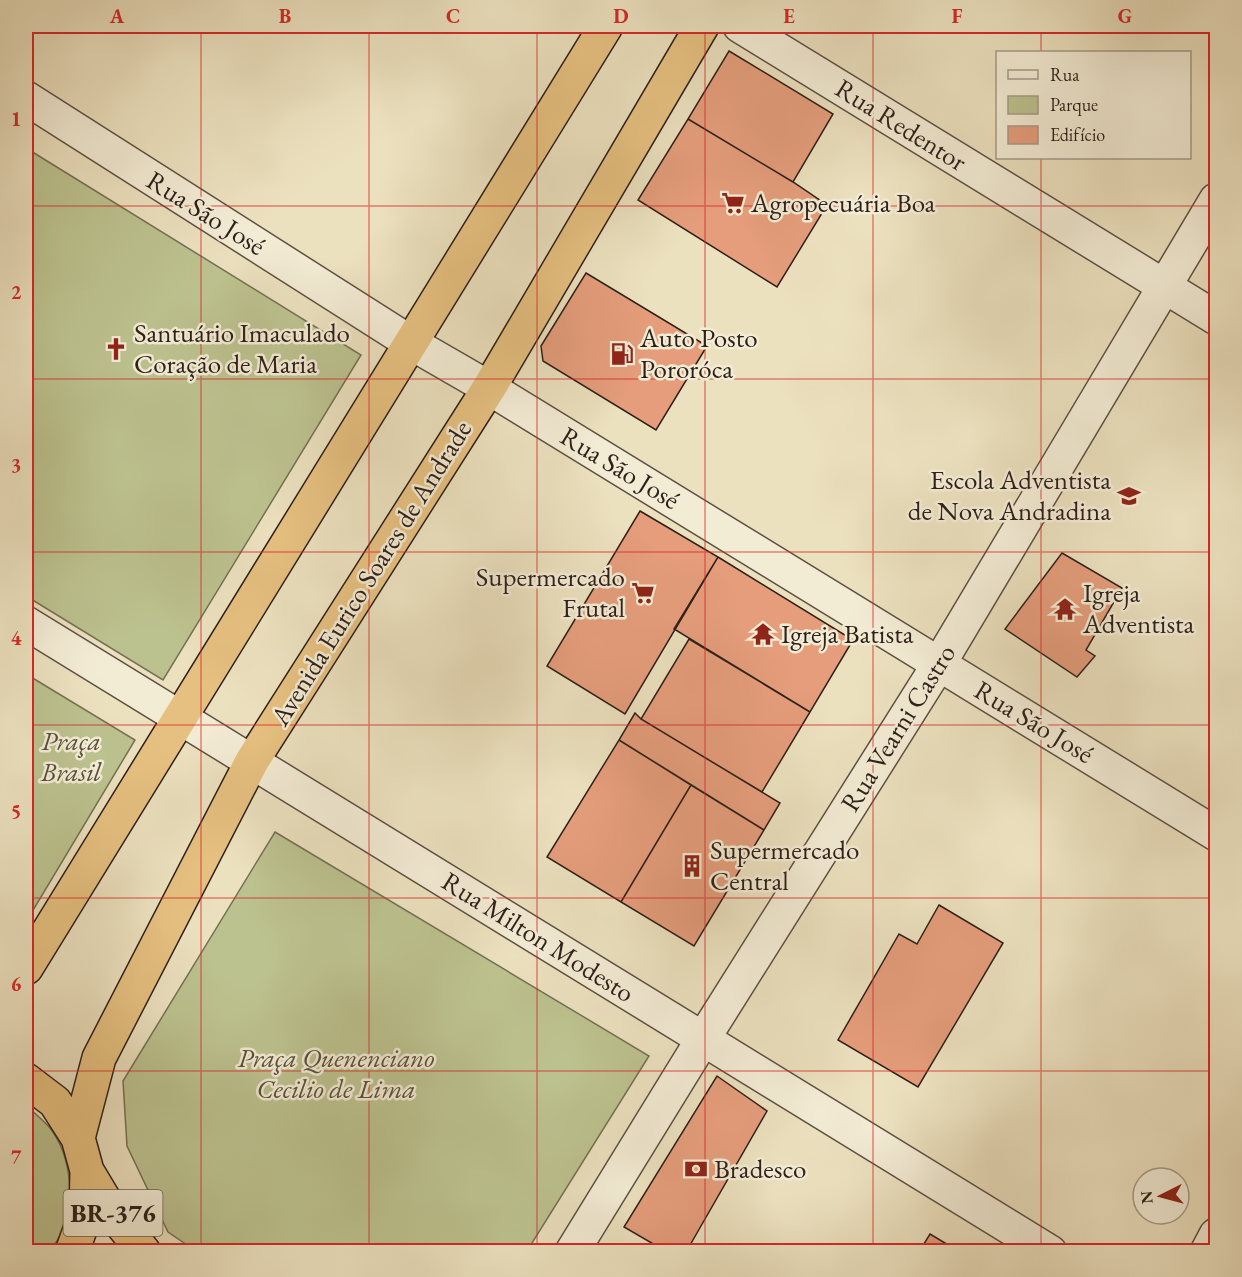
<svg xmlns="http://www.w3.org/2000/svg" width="1242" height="1277" viewBox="0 0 1242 1277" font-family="'EB Garamond',serif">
  <rect width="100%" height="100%" fill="#ece1bf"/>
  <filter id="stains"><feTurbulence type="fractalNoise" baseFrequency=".00333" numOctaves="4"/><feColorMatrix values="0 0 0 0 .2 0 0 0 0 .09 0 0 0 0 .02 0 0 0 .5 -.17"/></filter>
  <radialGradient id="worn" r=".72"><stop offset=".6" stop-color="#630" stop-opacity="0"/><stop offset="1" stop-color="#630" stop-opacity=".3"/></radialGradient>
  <path fill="#bcc28f" stroke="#747054" stroke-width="1.5" d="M 26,148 L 361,355 L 163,680 L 26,596 Z
    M 26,674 L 135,740 L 26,922 Z
    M 275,832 L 649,1056 L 527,1251 L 196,1251 L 168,1232 L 127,1146 L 123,1081 Z
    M 26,1105 C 33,1112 43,1120 50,1128 C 72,1157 76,1203 60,1236 C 57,1241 53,1247 49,1251 L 26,1251 Z"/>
  <path fill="#e59d7b" stroke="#2d1f1a" stroke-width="1.5" d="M 729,51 L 833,114 L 793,182 L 688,119 Z
    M 688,119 L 793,182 L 827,205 L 777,287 L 638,200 Z
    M 586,273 L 707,346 L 656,430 L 543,361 L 541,346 Z
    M 640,511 L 718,557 L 625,714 L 547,666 Z
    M 1062,553 L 1122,588 L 1086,650 L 1095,656 L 1077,677 L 1005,629 Z
    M 718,557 L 853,640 L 810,712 L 674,629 Z
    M 689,639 L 810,712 L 762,792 L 641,719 Z
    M 635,713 L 641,719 L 780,803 L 764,830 L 619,740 Z
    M 619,740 L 691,785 L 621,902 L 547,857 Z
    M 691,785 L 764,830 L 694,946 L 621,902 Z
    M 939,905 L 1003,943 L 918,1087 L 838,1040 L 899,934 L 917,944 Z
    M 717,1076 L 767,1111 L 686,1252 L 667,1252 L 624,1227 Z
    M 930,1234 L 960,1252 L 919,1252 Z"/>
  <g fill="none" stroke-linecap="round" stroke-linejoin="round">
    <g stroke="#5d5043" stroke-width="36">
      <path id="street" d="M 740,26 L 1216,318
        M 26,98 L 411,343 L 489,388 L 1216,834
        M 26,623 L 1050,1252
        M 572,1252 L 703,1039 L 939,664 L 1216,200
        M 1207,1252 L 1216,1235"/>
    </g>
    <g stroke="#2d1f1a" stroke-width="36">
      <path id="highway" d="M 26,968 L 606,26
        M 26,1080 L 55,1102 L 78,1138 L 87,1171 L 86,1213 L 72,1252
        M 78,1138 L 99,1058 L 252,761 L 489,388 L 702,26
        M 87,1171 L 111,1211 L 144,1252"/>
    </g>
    <use href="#street" stroke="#f3ecd5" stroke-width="33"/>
    <use href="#highway" stroke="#e6c080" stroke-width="33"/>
  </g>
  <path fill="none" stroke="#d62828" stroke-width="1.5" stroke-opacity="0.55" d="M 201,26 L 201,1252M 369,26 L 369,1252M 537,26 L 537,1252M 705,26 L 705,1252M 873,26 L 873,1252M 1041,26 L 1041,52M 1041,158 L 1041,1252M 26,206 L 1216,206M 26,379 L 1216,379M 26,552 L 1216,552M 26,725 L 1216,725M 26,898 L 1216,898M 26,1071 L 1216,1071"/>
  <defs>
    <g id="supermarket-bare" transform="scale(1.8)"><path d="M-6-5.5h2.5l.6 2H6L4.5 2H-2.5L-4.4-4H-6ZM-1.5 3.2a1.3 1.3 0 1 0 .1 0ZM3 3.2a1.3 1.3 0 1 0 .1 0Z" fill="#8f2418" stroke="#f3ecd5" stroke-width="2.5" paint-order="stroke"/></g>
    <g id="church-bare" transform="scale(1.8)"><path d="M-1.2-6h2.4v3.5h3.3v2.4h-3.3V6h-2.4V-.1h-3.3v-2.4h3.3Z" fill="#8f2418" stroke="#f3ecd5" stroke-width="2.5" paint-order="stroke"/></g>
    <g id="fuel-bare" transform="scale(1.8)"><path d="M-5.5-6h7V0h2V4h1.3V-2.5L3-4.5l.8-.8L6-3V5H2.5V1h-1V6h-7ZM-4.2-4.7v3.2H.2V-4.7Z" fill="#8f2418" stroke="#f3ecd5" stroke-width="2.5" paint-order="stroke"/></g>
    <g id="school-bare" transform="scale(1.8)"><path d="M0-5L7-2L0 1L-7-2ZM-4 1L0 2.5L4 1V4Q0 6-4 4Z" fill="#8f2418" stroke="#f3ecd5" stroke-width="2.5" paint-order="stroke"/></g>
    <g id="temple-bare" transform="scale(1.8)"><path d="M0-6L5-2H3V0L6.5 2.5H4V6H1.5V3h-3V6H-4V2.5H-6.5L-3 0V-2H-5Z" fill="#8f2418" stroke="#f3ecd5" stroke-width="2.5" paint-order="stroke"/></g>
    <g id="building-bare" transform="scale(1.8)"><path d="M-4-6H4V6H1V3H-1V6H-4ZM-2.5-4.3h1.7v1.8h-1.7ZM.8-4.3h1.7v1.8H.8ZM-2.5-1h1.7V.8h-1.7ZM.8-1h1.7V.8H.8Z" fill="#8f2418" stroke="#f3ecd5" stroke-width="2.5" paint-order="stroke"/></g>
    <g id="bank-bare" transform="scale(1.8)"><path d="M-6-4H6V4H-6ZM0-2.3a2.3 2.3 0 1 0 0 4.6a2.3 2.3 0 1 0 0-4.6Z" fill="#8f2418" stroke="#f3ecd5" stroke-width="2.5" paint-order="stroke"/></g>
  </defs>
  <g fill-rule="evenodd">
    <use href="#supermarket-bare" x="733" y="203"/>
    <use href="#church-bare" x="116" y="349"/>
    <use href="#fuel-bare" x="622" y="354"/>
    <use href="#school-bare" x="1129" y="496"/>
    <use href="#supermarket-bare" x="643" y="593"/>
    <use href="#temple-bare" x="1065" y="609"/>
    <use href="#temple-bare" x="763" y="634"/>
    <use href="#building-bare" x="692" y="866"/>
    <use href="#bank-bare" x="696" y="1169"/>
  </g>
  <g text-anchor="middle" stroke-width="5" stroke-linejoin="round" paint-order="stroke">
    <rect fill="#f3ecd5" stroke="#685c52" stroke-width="1.5" x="63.5" y="1190" width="99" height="46" rx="4.5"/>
    <g font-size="26" font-weight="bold" fill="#2d1f1a">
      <text x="113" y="1222">BR-376</text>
    </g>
    <g font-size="27" fill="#2d1f1a" stroke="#f3ecd5">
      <text transform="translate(901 125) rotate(32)" y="9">Rua Redentor</text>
      <text transform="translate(206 213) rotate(32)" y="9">Rua São José</text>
      <text transform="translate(620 468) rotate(31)" y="9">Rua São José</text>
      <text transform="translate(371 573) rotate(-58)" y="9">Avenida Eurico Soares de Andrade</text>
      <text transform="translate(1034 722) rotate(31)" y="9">Rua São José</text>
      <text transform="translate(898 728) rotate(-58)" y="9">Rua Vearni Castro</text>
      <text transform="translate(538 937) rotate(32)" y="9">Rua Milton Modesto</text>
    </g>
    <g font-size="27" fill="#2d1f1a" stroke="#f3ecd5" text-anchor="start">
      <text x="751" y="212">Agropecuária Boa</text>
      <text x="134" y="342">Santuário Imaculado<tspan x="134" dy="31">Coração de Maria</tspan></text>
      <text x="640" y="347">Auto Posto<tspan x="640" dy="31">Pororóca</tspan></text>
      <text x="1111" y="489" text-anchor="end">Escola Adventista<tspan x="1111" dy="31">de Nova Andradina</tspan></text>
      <text x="625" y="586" text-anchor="end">Supermercado<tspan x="625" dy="31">Frutal</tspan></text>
      <text x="1083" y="602">Igreja<tspan x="1083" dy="31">Adventista</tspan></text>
      <text x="781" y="643">Igreja Batista</text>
      <text x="710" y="859">Supermercado<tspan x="710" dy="31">Central</tspan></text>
      <text x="714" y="1178">Bradesco</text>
    </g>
    <g font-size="27" font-style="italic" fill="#58503d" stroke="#f3ecd5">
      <text x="71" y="750">Praça<tspan x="71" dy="31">Brasil</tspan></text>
      <text x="336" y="1067">Praça Quenenciano<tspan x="336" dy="31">Cecilio de Lima</tspan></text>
    </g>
  </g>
  <rect width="1242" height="1277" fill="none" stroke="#ece1bf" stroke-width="66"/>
  <rect x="996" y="51" width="195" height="108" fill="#f3ecd5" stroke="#a49a8a" stroke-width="1.5"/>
  <rect x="1008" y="70" width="30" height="9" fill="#f3ecd5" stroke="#a49a8a" stroke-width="1.5"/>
  <text x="1050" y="81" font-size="18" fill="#2d1f1a">Rua</text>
  <rect x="1008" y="96" width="30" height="18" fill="#bcc28f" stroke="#a49a8a" stroke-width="1.5"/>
  <text x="1050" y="111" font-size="18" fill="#2d1f1a">Parque</text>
  <rect x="1008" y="126" width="30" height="18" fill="#e59d7b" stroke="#a49a8a" stroke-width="1.5"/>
  <text x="1050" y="141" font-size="18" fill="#2d1f1a">Edifício</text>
  <g transform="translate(1161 1196) rotate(264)"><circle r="28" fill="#f3ecd5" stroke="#a49a8a" stroke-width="1.5"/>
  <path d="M0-4.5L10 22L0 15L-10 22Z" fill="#8f2418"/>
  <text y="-9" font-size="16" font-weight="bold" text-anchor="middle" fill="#2d1f1a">N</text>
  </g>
  <rect x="33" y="33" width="1176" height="1211" fill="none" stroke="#d62828" stroke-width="2"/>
  <g font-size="20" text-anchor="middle" font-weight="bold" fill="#d62828">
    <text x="117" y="23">A</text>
    <text x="285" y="23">B</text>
    <text x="453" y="23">C</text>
    <text x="621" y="23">D</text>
    <text x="789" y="23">E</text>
    <text x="957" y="23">F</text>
    <text x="1125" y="23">G</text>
    <text x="16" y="126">1</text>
    <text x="16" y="299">2</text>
    <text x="16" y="472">3</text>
    <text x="16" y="645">4</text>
    <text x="16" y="818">5</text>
    <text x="16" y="991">6</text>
    <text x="16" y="1164">7</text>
  </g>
  <rect width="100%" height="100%" filter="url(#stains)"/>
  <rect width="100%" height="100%" fill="url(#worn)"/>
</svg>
